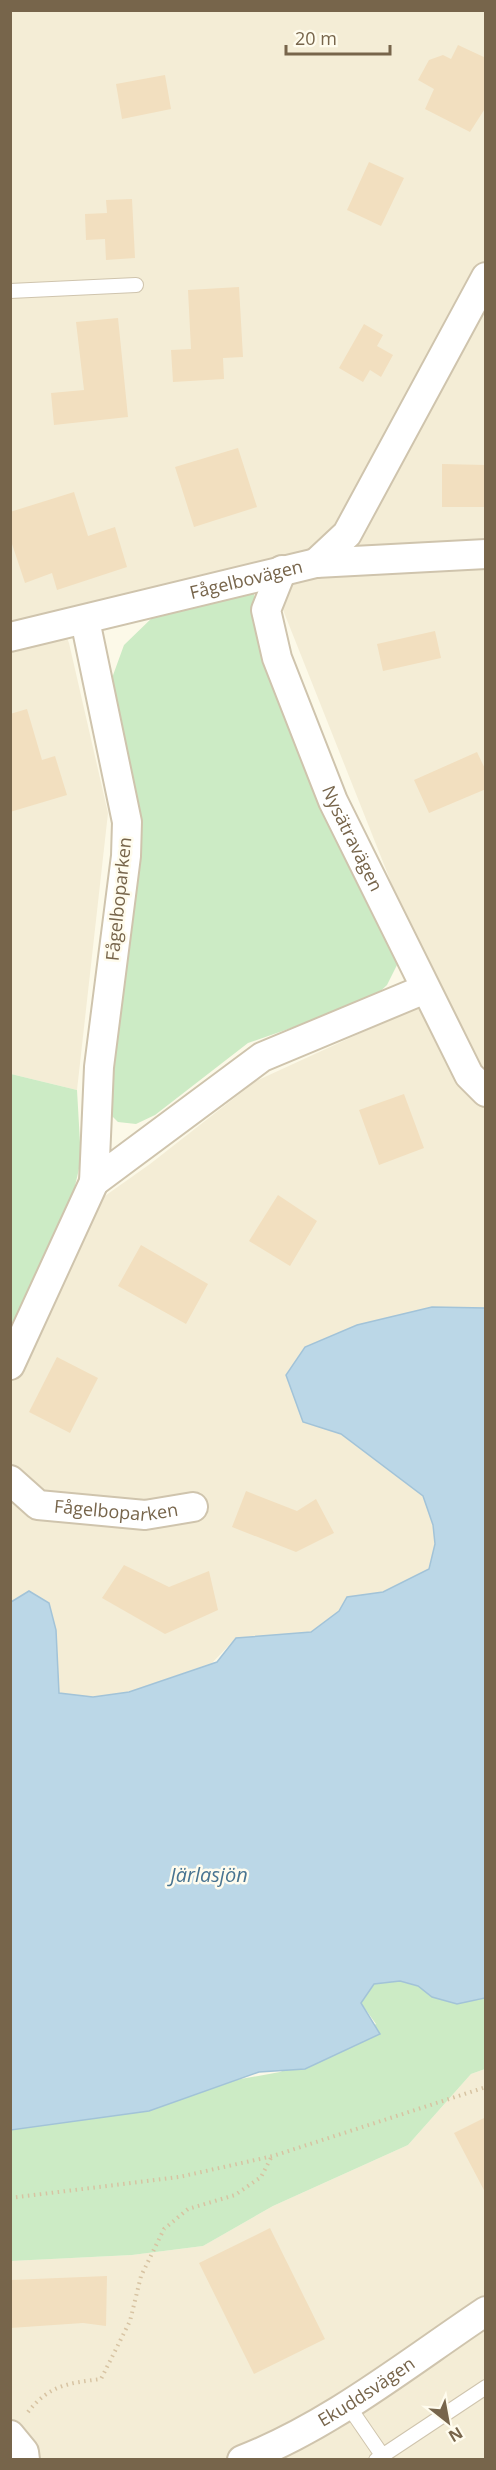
<svg xmlns="http://www.w3.org/2000/svg" width="496" height="2470" viewBox="0 0 496 2470" font-family="'Open Sans',sans-serif">
  <rect width="100%" height="100%" fill="#fcf9e8"/>
  <path fill="#f4edd6" d="M 11,11 L 485,11 L 485,1308 L 432,1307 L 397,1316 L 303,1422 L 341,1434 L 423,1496 L 433,1525 L 435,1545 L 429,1569 L 383,1592 L 347,1597 L 339,1611 L 312,1633 L 236,1638 L 212,1663 L 129,1692 L 93,1697 L 59,1693 L 56,1667 L 29,1591 L 11,1602 L 11,1372 L 95,1203 L 150,1164 L 256,1081 L 437,998 L 264,562 L 58,616 L 69,643 L 108,813 L 77,1090 L 11,1074 Z
    M 485,2069 L 485,2459 L 11,2459 L 10,2261 L 132,2255 L 203,2246 L 273,2206 L 408,2145 L 471,2074 Z"/>
  <path fill="#ccebc5" d="M 253,589 L 261,630 L 397,965 L 387,985 L 371,1000 L 248,1043 L 155,1115 L 136,1124 L 118,1122 L 108,1112 L 116,721 L 112,678 L 124,645 L 155,615 Z
    M 11,1074 L 77,1090 L 81,1160 L 75,1186 L 56,1242 L 11,1346 Z
    M 400,1981 L 418,1986 L 432,1997 L 457,2004 L 485,1998 L 485,2069 L 471,2074 L 408,2145 L 273,2206 L 203,2246 L 132,2255 L 11,2261 L 11,2120 L 280,2072 L 341,2045 L 376,2024 L 361,2003 L 374,1984 Z"/>
  <path fill="#bbd7e7" stroke="#a2c3d8" stroke-width="1.5" d="M 432,1307 L 485,1308 L 485,1998 L 457,2004 L 432,1997 L 418,1986 L 400,1981 L 374,1984 L 361,2003 L 380,2034 L 305,2069 L 259,2072 L 149,2111 L 11,2130 L 11,1602 L 29,1591 L 49,1603 L 56,1630 L 59,1693 L 93,1697 L 129,1692 L 217,1662 L 236,1638 L 311,1632 L 339,1611 L 347,1597 L 383,1592 L 429,1569 L 435,1544 L 433,1525 L 423,1496 L 341,1434 L 303,1422 L 286,1375 L 305,1347 L 357,1325 Z"/>
  <path fill="#f2dfbf" d="M 458,45 L 486,58 L 486,107 L 470,132 L 425,109 L 434,89 L 418,80 L 429,60 L 443,55 L 451,59 Z
    M 165,75 L 171,109 L 122,119 L 116,84 Z
    M 369,162 L 404,178 L 381,226 L 347,210 Z
    M 132,199 L 135,258 L 106,260 L 105,239 L 86,240 L 85,214 L 107,213 L 106,200 Z
    M 239,287 L 243,357 L 223,358 L 224,379 L 173,382 L 171,350 L 191,349 L 188,290 Z
    M 118,318 L 128,417 L 54,425 L 51,393 L 84,390 L 76,322 Z
    M 364,324 L 383,335 L 377,346 L 393,355 L 381,377 L 370,370 L 363,382 L 339,368 Z
    M 238,448 L 257,507 L 194,527 L 175,467 Z
    M 442,464 L 486,465 L 486,507 L 442,507 Z
    M 74,492 L 88,536 L 115,527 L 127,567 L 57,590 L 52,573 L 25,583 L 10,538 L 10,512 Z
    M 435,631 L 441,658 L 383,671 L 377,644 Z
    M 27,709 L 42,760 L 55,756 L 67,795 L 10,812 L 10,714 Z
    M 477,752 L 486,771 L 486,789 L 429,813 L 414,780 Z
    M 404,1094 L 424,1148 L 379,1165 L 359,1110 Z
    M 278,1195 L 317,1221 L 290,1266 L 249,1241 Z
    M 141,1245 L 208,1284 L 186,1324 L 118,1286 Z
    M 57,1357 L 98,1378 L 70,1433 L 29,1412 Z
    M 246,1491 L 297,1511 L 316,1499 L 334,1533 L 296,1552 L 232,1527 Z
    M 124,1565 L 169,1587 L 209,1571 L 218,1610 L 165,1634 L 102,1598 Z
    M 486,2117 L 486,2194 L 454,2133 Z
    M 270,2228 L 325,2339 L 254,2374 L 199,2263 Z
    M 107,2276 L 106,2326 L 83,2323 L 10,2328 L 10,2280 Z"/>
  <g fill="none" stroke-linecap="round" stroke-linejoin="round">
    <g stroke="#cfc4ad" stroke-width="16">
      <path id="service" d="M 10,291 L 136,285
        M 347,2404 L 382,2455
        M 376,2460 L 486,2387"/>
    </g>
    <g stroke="#cfc4ad" stroke-width="32">
      <g id="minor">
        <path d="M 316,563 L 347,534 L 486,277"/>
        <path id="s1" d="M 282,570 L 266,610 L 277,658 L 333,801 L 469,1075 L 486,1092"/>
        <path d="M 85,620 L 127,822 L 126,856 L 99,1067 L 94,1182 L 262,1057 L 425,989"/>
        <path id="s2" d="M 10,637 L 316,563 L 486,554"/>
        <path d="M 10,1365 L 94,1182"/>
        <path id="s3" d="M 10,1480 L 38,1505 L 145,1515 L 193,1507"/>
        <path d="M 10,2435 L 24,2452 L 25,2460"/>
        <path id="s4" d="M 242,2460 C 330,2426 408,2363 486,2311"/>
      </g>
    </g>
    <path stroke="#d7c3a2" stroke-width="4" stroke-dasharray="1.5 4.5" stroke-linecap="butt" d="M 10,2198 L 179,2177 L 273,2156 L 486,2087
      M 28,2412 C 49,2385 69,2383 101,2379 L 130,2321 L 141,2276 L 164,2229 L 188,2209 L 235,2195 L 261,2177 L 272,2156"/>
    <use href="#service" stroke="#fff" stroke-width="14"/>
    <use href="#minor" stroke="#fff" stroke-width="28"/>
  </g>
  <g text-anchor="middle" stroke-width="5" stroke-linejoin="round" paint-order="stroke">
    <g font-size="18" fill="#77654b" stroke="#fffcee">
      <text dy="6" stroke="none"><textPath href="#s2" startOffset="243">Fågelbovägen</textPath></text>
      <text dy="6" stroke="none"><textPath href="#s1" startOffset="288">Nysätravägen</textPath></text>
      <text transform="translate(119 899) rotate(-84)" y="6">Fågelboparken</text>
      <text dy="6" stroke="none"><textPath href="#s3" startOffset="116">Fågelboparken</textPath></text>
      <text dy="6" stroke="none"><textPath href="#s4" startOffset="142">Ekuddsvägen</textPath></text>
    </g>
    <g font-size="20" font-style="italic" fill="#487491" stroke="#fffcee">
      <text x="209" y="1882">Järlasjön</text>
    </g>
  </g>
  <rect width="496" height="2470" fill="none" stroke="#77654b" stroke-width="24"/>
  <g transform="translate(448 2422) rotate(149)" stroke="#fffcee" stroke-width="4.5" paint-order="stroke">
  <path d="M0-4.5L10 22L0 15L-10 22Z" fill="#77654b"/>
  <text y="-9" font-size="16" font-weight="bold" text-anchor="middle" fill="#77654b">N</text>
  </g>
  <path d="M286 45v9h104v-9" fill="none" stroke="#77654b" stroke-width="3"/>
  <text x="295" y="45" font-size="18" fill="#77654b" stroke="#fffcee" stroke-width="4.5" paint-order="stroke">20 m</text>
</svg>
